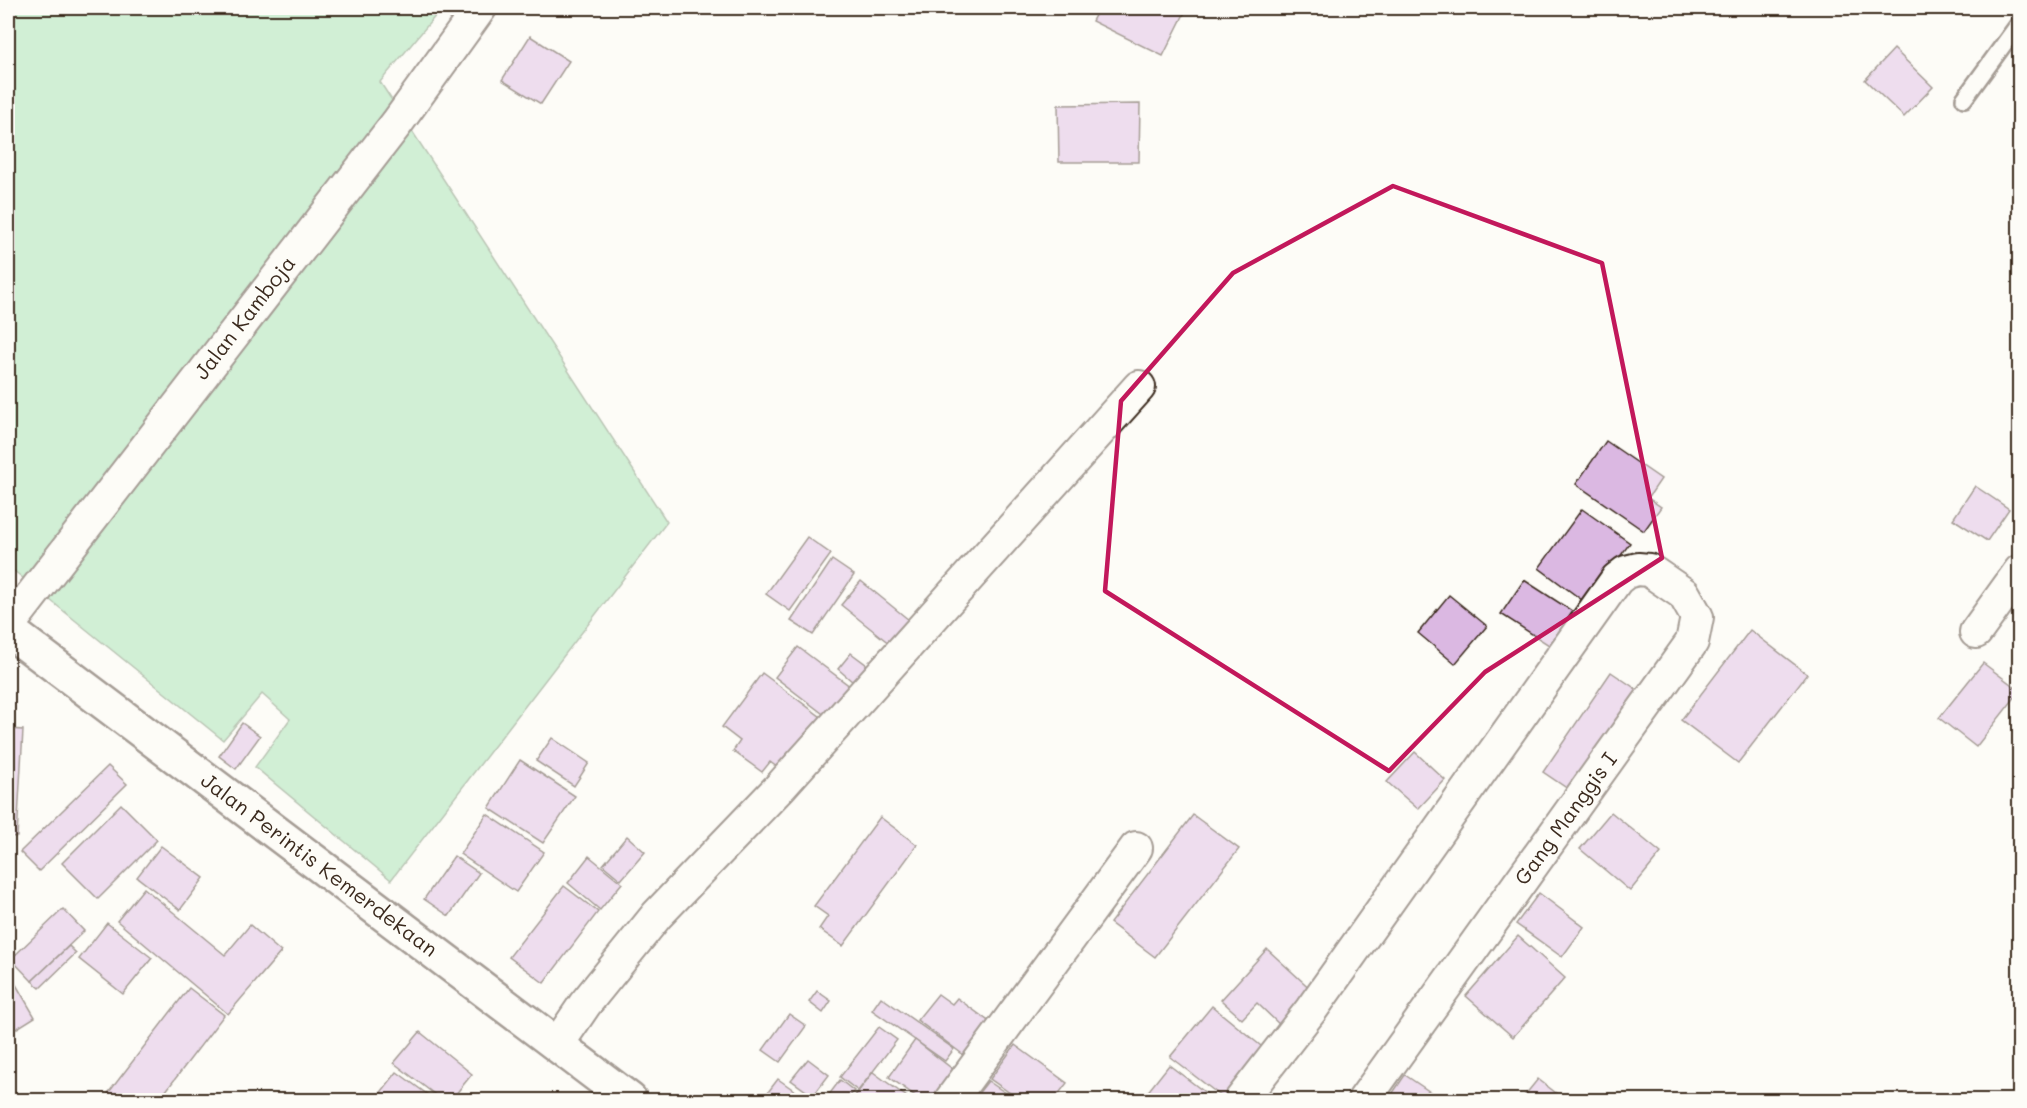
<svg xmlns="http://www.w3.org/2000/svg" width="2027" height="1108" font-family="Mali,sans-serif">
  <style>
    .green { fill: #9bdfab; stroke: #6b8464; stroke-width: 1.5 }
    .building { fill: #dbb8e2; stroke: #3b2a1e; stroke-width: 1.5 }
    .lines { fill: none; stroke-linecap: round; stroke-linejoin: round }
    .lane-casing { stroke: #3b2a1e; stroke-width: 20 }
    .street-casing { stroke: #3b2a1e; stroke-width: 36 }
    .secondary-casing { stroke: #3b2a1e; stroke-width: 38 }
    .lane { stroke: #fdfcf7; stroke-width: 15 }
    .street { stroke: #fdfcf7; stroke-width: 32 }
    .secondary { stroke: #fdfcf7; stroke-width: 33 }
    .marked { fill: none; stroke: #c2185b; stroke-width: 4.5; stroke-linejoin: round }
    .labels { text-anchor: middle; stroke-width: 4.5; stroke-linejoin: round; paint-order: stroke }
    .street-label { font-size: 21px; fill: #3b2a1e; stroke: #fdfcf7 }
  </style>
  <rect width="100%" height="100%" fill="#fdfcf7"/>
  <filter id="ink" filterUnits="userSpaceOnUse"><feTurbulence type="fractalNoise" baseFrequency=".0167" numOctaves="2"/><feDisplacementMap in="SourceGraphic" scale="12" xChannelSelector="R" yChannelSelector="G"/><feConvolveMatrix kernelMatrix="1 2 1 2 8 2 1 2 1" color-interpolation-filters="sRGB"/></filter>
  <g filter="url(#ink)">
    <path class="green" d="M8 8H442L380 82 667 522 391 880 255 767 290 719 262 694 223 740 8 566Z"/>
    <g class="building">
      <path d="M1099 8H1187L1163 56 1092 21Z"/>
      <path d="M530 36 569 61 541 104 502 80Z"/>
      <path d="M1894 49 1933 87 1904 117 1865 80Z"/>
      <path d="M1140 104 1139 162H1059L1058 105Z"/>
      <path d="M1606 441 1661 479 1648 498 1661 507 1644 531 1576 484Z"/>
      <path d="M1975 486 2009 509 1987 541 1953 519Z"/>
      <path d="M1582 509 1630 543 1586 603 1539 568Z"/>
      <path d="M807 537 831 554 790 611 766 594Z"/>
      <path d="M832 560 854 575 813 635 791 621Z"/>
      <path d="M1524 580 1575 613 1552 647 1501 614Z"/>
      <path d="M861 581 909 620 890 644 841 605Z"/>
      <path d="M1449 595 1487 626 1455 664 1418 633Z"/>
      <path d="M1750 630 1807 674 1738 763 1681 720Z"/>
      <path d="M798 647 859 693 835 723 775 677Z"/>
      <path d="M851 653 867 665 853 682 838 669Z"/>
      <path d="M1983 663 2020 691 1976 747 1939 718Z"/>
      <path d="M1611 672 1642 693 1574 793 1543 772Z"/>
      <path d="M762 673 821 717 781 770 770 762 762 772 733 751 740 741 722 727Z"/>
      <path d="M242 723 260 736 236 769 219 756Z"/>
      <path d="M8 729 23 730 17 837 8 836Z"/>
      <path d="M552 738 589 763 574 786 536 761Z"/>
      <path d="M1415 752 1445 780 1418 809 1387 782Z"/>
      <path d="M520 760 575 796 543 843 489 808Z"/>
      <path d="M108 766 127 784 39 871 20 852Z"/>
      <path d="M121 804 157 840 98 899 62 863Z"/>
      <path d="M1611 812 1661 853 1630 891 1580 849Z"/>
      <path d="M487 814 544 852 516 892 460 854Z"/>
      <path d="M1193 815 1239 849 1155 957 1110 923Z"/>
      <path d="M880 817 917 845 843 946 819 929 828 916 814 906Z"/>
      <path d="M627 836 645 852 621 880 603 865Z"/>
      <path d="M161 846 204 878 180 910 137 877Z"/>
      <path d="M454 856 479 873 449 916 424 899Z"/>
      <path d="M589 856 622 883 600 910 568 883Z"/>
      <path d="M564 886 598 912 544 983 509 957Z"/>
      <path d="M144 888 225 955 250 925 281 952 228 1014 117 921Z"/>
      <path d="M1539 893 1584 927 1562 957 1516 924Z"/>
      <path d="M63 909 84 931 32 981 11 959Z"/>
      <path d="M107 923 152 958 123 994 79 959Z"/>
      <path d="M1518 936 1565 978 1513 1037 1466 996Z"/>
      <path d="M69 946 76 953 40 988 32 981Z"/>
      <path d="M1267 949 1315 993 1283 1028 1257 1003 1242 1019 1221 1000Z"/>
      <path d="M8 971 35 1017 8 1034Z"/>
      <path d="M189 988 224 1015 159 1100H103Z"/>
      <path d="M817 991 831 1001 823 1013 809 1002Z"/>
      <path d="M938 994 952 1004 957 998 991 1023 965 1056 917 1020Z"/>
      <path d="M881 997 954 1049 945 1061 872 1010Z"/>
      <path d="M1212 1006 1266 1050 1226 1100 1170 1057Z"/>
      <path d="M789 1014 806 1026 780 1062 763 1050Z"/>
      <path d="M879 1027 897 1040 858 1091 840 1077Z"/>
      <path d="M420 1032 472 1074 451 1100H442L394 1063Z"/>
      <path d="M915 1040 959 1074 941 1100H921L889 1077Z"/>
      <path d="M1015 1045 1067 1083 1054 1100H1020L990 1079Z"/>
      <path d="M808 1059 829 1075 813 1096 791 1080Z"/>
      <path d="M1169 1065 1215 1100H1155L1146 1094Z"/>
      <path d="M397 1072 435 1100H375Z"/>
      <path d="M873 1072 911 1100H852Z"/>
      <path d="M1405 1075 1442 1100H1388Z"/>
      <path d="M778 1079 808 1100H762Z"/>
      <path d="M1538 1079 1565 1100H1521Z"/>
      <path d="M840 1080 854 1091 847 1100H825Z"/>
      <path d="M988 1081 1016 1100H973Z"/>
    </g>
    <g class="lines">
      <g class="lane-casing">
        <path id="lane" d="M1964 99 2020 22"/>
      </g>
      <g class="street-casing">
        <g id="street">
          <path d="M8 626 397 123 480 8"/>
          <path d="M1976 632 2020 571"/>
          <path d="M557 1045 585 1004 657 915 781 786 1139 387"/>
          <path d="M951 1100 1136 848"/>
          <path d="M1241 1100 1311 1010 1617 579 1626 572 1638 569 1649 570 1684 594 1697 617 1692 642 1364 1100"/>
        </g>
      </g>
      <g class="secondary-casing">
        <path id="secondary" d="M8 630 630 1100"/>
      </g>
      <use href="#lane" class="lane"/>
      <use href="#street" class="street"/>
      <use href="#secondary" class="secondary"/>
    </g>
  </g>
  <path d="M0 0H2027V1108H0ZM1393 186 1602 263 1662 558 1485 672 1389 771 1105 591 1121 401 1233 273Z" fill="#fdfcf7" fill-opacity=".55" fill-rule="evenodd"/>
  <path class="marked" d="M1393 186 1602 263 1662 558 1485 672 1389 771 1105 591 1121 401 1233 273Z"/>
  <g class="labels">
    <g class="street-label">
      <text transform="translate(245 318) rotate(-52)" y="7">Jalan Kamboja</text>
      <text transform="translate(1566 819) rotate(-54)" y="7">Gang Manggis I</text>
      <text transform="translate(319 865) rotate(37)" y="7">Jalan Perintis Kemerdekaan</text>
    </g>
  </g>
  <rect width="2027" height="1108" fill="none" stroke="#fdfcf7" stroke-width="30"/>
  <rect x="15" y="15" width="1997" height="1078" fill="none" stroke="#3b2a1e" stroke-width="2" filter="url(#ink)"/>
</svg>
